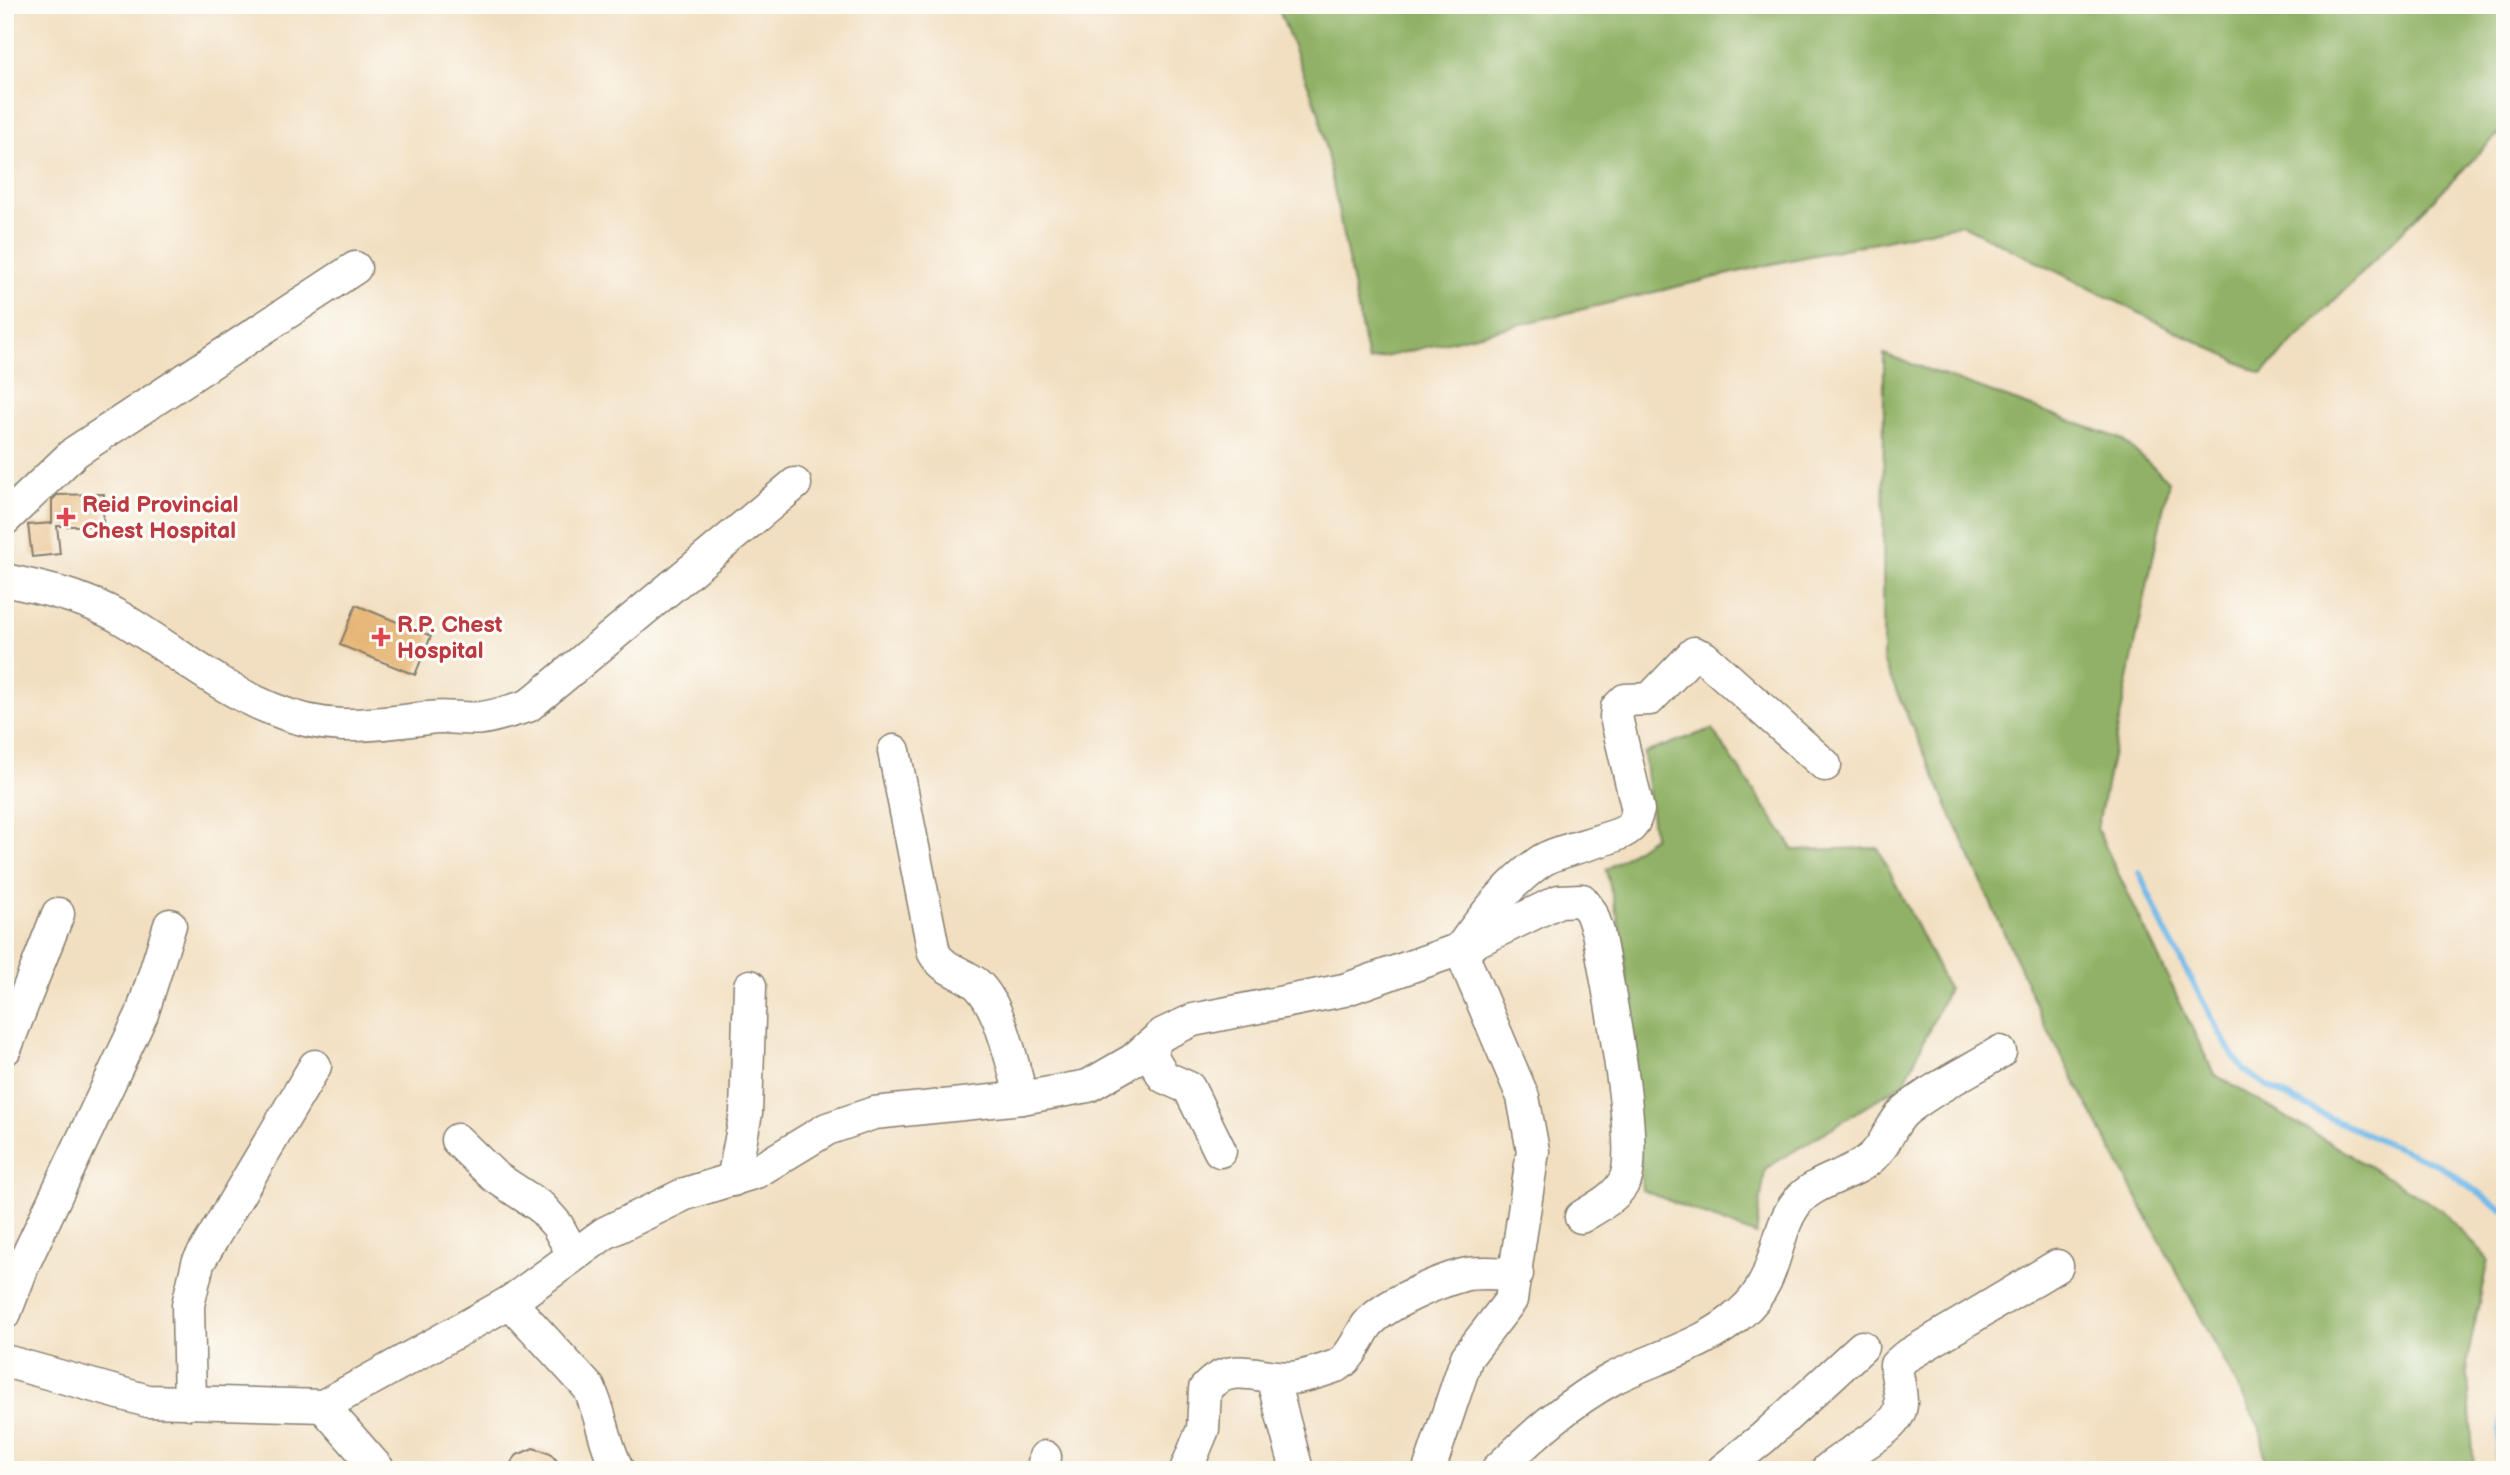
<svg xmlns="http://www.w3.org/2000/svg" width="2510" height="1475" font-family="'Balsamiq Sans',sans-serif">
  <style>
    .forest { fill: #91b266; stroke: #566741; stroke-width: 2 }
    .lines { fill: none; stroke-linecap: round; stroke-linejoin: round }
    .stream { stroke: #71b9e9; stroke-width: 6 }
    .building { fill: #e6b676 }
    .minor-casing { stroke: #877e6e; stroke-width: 35 }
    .minor { stroke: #fff; stroke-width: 32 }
    .health-dot { fill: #e0444e; stroke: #fdfcf7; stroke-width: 2.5 }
    .labels { text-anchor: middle; stroke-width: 6; stroke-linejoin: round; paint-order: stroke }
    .health-label { font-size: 23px; font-weight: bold; fill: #be3a42; stroke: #fdfcf7; text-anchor: start }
  </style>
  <rect width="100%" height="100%" fill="#fdfcf7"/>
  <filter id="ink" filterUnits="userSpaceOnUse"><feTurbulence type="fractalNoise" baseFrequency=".0143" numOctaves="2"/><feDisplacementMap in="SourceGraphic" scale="14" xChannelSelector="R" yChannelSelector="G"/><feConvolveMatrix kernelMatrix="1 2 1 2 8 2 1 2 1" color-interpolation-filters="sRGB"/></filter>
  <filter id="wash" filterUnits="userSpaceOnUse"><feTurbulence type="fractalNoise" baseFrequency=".00686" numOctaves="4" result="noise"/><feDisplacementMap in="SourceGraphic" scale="28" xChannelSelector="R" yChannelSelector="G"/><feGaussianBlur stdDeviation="1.57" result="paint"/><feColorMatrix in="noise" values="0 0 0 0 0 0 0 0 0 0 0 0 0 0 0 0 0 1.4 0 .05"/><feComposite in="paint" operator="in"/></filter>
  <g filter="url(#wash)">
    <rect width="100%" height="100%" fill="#f2dfc1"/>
    <g class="forest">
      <path d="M1277 5H2505V127L2262 374 1961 224 1763 266 1368 361 1319 113Z"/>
      <path d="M1884 354 2121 439 2169 481 2097 829 2214 1074 2442 1210 2488 1259 2467 1361 2474 1470H2266L2261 1430 2045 1025 1883 661Z"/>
      <path d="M1712 729 1794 850 1878 848 1948 989 1904 1083 1765 1169 1756 1235 1642 1190 1623 940 1606 870 1654 837 1644 753Z"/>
    </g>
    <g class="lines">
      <g class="stream">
        <path d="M2139 872 2164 929 2227 1046 2243 1069 2270 1088 2336 1121 2441 1166 2505 1212"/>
        <path d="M2499 1470 2497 1456 2505 1398"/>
      </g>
    </g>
    <g id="blocks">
      <g class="building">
        <path d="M104 494 103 526H57L60 554 32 557 28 525 52 523V500L57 495Z"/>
        <path d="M356 605 431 636 415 675 340 645Z"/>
        <path d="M533 1448 550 1453 565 1470H505L517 1455Z"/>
      </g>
    </g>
  </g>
  <g filter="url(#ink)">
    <use href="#blocks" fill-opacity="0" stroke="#877e6e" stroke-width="2"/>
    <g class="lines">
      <g class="minor-casing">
        <g id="minor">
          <path d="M5 519 75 452 355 268"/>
          <path d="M5 580C46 589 85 597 121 618 171 648 217 687 272 709 329 733 369 725 428 718 446 715 464 720 482 718 497 716 513 710 528 706L795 484"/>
          <path d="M894 751 934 953C944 971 963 972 978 985 1002 1009 1012 1065 1022 1098"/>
          <path d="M1147 1048 1164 1077 1189 1088 1220 1151"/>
          <path d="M5 1049 58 914"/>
          <path d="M457 1140 494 1176 541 1207 557 1225 573 1254"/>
          <path d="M733 1180 746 1113 750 986"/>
          <path d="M510 1302 589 1388C602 1415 604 1444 618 1470"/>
          <path d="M5 1313 24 1263 142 1014 170 925"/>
          <path d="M5 1361 148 1401 323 1406 510 1302 605 1233 685 1194 756 1172 827 1129 874 1113 1022 1098 1088 1086 1133 1060 1163 1034 1193 1020 1344 990 1460 949 1559 901 1582 900 1591 912 1598 932C1606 975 1640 1148 1625 1180 1616 1198 1597 1207 1581 1217"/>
          <path d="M1272 1377 1297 1470"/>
          <path d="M190 1403 188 1305 198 1263 315 1066"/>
          <path d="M323 1406 379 1470"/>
          <path d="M1043 1470 1045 1457"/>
          <path d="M1186 1470 1203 1429 1205 1389C1230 1360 1257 1378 1290 1378 1305 1377 1322 1371 1336 1366 1352 1359 1358 1337 1368 1324 1385 1304 1437 1282 1463 1275 1480 1271 1499 1274 1517 1274"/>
          <path d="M1429 1470 1467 1357 1511 1300 1533 1151 1523 1097 1460 949C1482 918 1509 883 1541 861 1561 848 1623 839 1632 825 1635 821 1636 815 1638 810L1616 717 1617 708 1625 700 1650 699 1694 653 1704 657 1825 765"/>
          <path d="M1497 1470C1533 1435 1569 1402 1614 1378 1657 1356 1705 1346 1741 1313 1781 1279 1772 1232 1798 1201 1816 1180 1850 1176 1871 1158 1887 1145 1890 1124 1905 1111 1933 1088 1969 1071 2000 1052"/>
          <path d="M1723 1470 1763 1438 1862 1347"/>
          <path d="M1827 1470C1845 1452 1902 1430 1901 1403 1901 1391 1897 1378 1896 1365L1905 1357 2057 1266"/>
        </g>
      </g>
      <use href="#minor" class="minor"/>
    </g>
  </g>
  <g class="health-dot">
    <path d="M62.5 506.5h7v7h7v7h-7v7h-7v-7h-7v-7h7z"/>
    <path d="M377.5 626.5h7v7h7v7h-7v7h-7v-7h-7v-7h7z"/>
  </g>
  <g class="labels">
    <g class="health-label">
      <text x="82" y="512">Reid Provincial<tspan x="82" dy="26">Chest Hospital</tspan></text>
      <text x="397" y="632">R.P. Chest<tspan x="397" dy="26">Hospital</tspan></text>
    </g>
  </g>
  <rect width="2510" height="1475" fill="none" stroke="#fdfcf7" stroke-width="28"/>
</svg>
